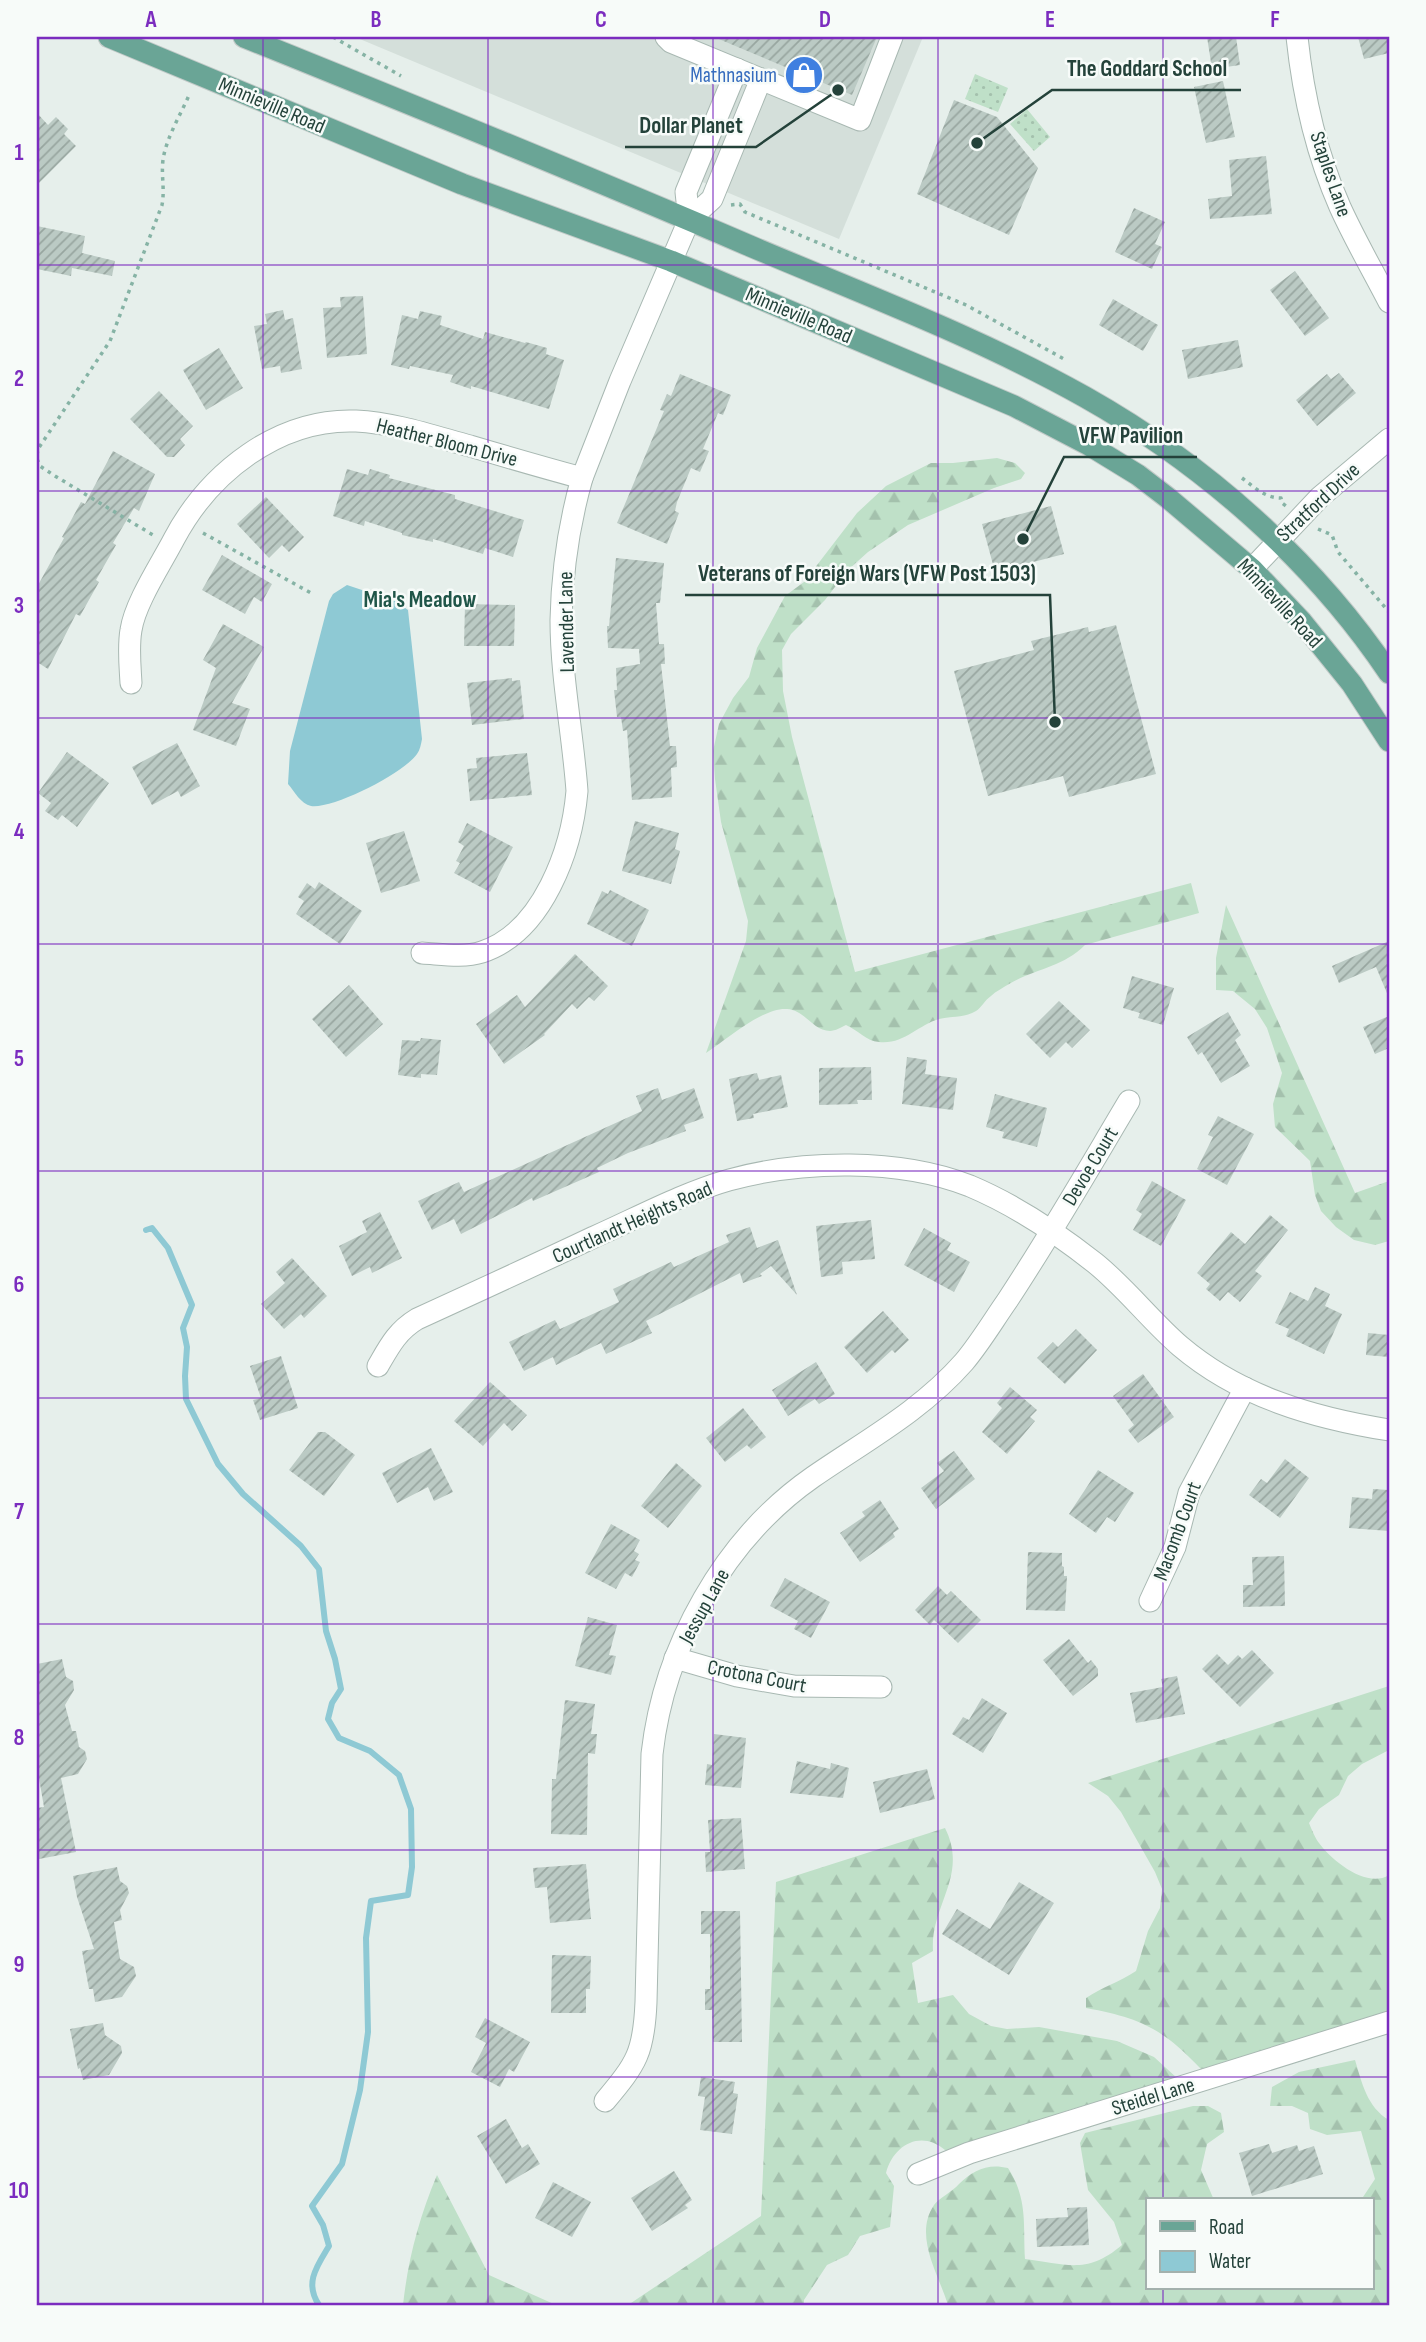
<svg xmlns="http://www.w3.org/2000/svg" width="1426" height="2342" font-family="'Sofia Sans Condensed',sans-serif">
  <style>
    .built { fill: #d4dfda }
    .forest { fill: url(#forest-firs) }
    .park { fill: url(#park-dots) }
    .water { fill: #8ec9d4 }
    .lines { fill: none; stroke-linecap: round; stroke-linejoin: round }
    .stream { stroke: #8ec9d4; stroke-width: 6 }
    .building { fill: url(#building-hatch) }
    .minor-casing { stroke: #a8b8b2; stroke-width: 23 }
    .major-casing { stroke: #c2cac8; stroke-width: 23 }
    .path { stroke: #86b3a5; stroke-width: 3.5; stroke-dasharray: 3.5 5; stroke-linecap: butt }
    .minor { stroke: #fff; stroke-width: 21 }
    .major { stroke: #6aa596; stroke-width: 21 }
    .grid { fill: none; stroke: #7b2cbf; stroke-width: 2; stroke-opacity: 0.55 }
    .labels { text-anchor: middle; stroke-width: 5; stroke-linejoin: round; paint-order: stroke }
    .shop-label { font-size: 21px; fill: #366cbe; stroke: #f7fbf9; text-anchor: end }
    .street-label { font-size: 21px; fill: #24423a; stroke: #f7fbf9 }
    .neighbourhood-label { font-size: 23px; font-weight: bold; fill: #1f5548; stroke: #f7fbf9 }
    .leader { fill: none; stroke: #24423a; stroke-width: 2.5 }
    .callout-dot { fill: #24423a; stroke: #f7fbf9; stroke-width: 2.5 }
    .callout-label { font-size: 23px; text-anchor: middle; font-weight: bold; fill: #24423a; stroke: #f7fbf9; stroke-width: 5; stroke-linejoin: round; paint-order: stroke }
    .neatline { fill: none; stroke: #7b2cbf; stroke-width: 2.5 }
    .grid-label { font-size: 23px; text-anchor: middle; font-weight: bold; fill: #7b2cbf }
  </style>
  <defs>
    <pattern id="forest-firs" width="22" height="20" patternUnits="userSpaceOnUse" patternTransform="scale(1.75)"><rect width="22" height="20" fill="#bfe0c8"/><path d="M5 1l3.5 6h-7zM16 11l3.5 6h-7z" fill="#a4c1ad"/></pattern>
    <pattern id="park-dots" width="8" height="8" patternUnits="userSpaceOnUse" patternTransform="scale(1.75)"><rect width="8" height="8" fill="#bfe0c8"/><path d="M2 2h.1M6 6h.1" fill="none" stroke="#a4c1ad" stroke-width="1.8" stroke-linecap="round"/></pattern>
    <pattern id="building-hatch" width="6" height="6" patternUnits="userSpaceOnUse" patternTransform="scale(1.75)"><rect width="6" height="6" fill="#bbcac4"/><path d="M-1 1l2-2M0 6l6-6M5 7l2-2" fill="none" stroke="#98a6a0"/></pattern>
  </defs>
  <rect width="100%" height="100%" fill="#e6efeb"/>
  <path class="built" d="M355 37H923L839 239Z"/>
  <g class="forest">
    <path d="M997 458 1015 463 1025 473 1021 479 994 488 908 525 868 552 848 570 825 600 791 634 782 650 783 691 792 737 855 972 1191 883 1199 913 1085 945C1062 968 1036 968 1009 984 1003 988 996 991 991 996 985 1000 981 1008 976 1011 964 1018 951 1016 939 1019 918 1025 903 1045 879 1042 866 1041 858 1030 846 1025 842 1027 835 1031 830 1031 813 1031 805 1010 787 1009 763 1007 726 1040 706 1053L746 941 748 921 721 822 715 779 713 751 719 724 733 698 749 677 757 648 785 596 804 582 857 513 886 486 931 463H953Z"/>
    <path d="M1226 905 1355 1193 1389 1181V1241L1375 1245 1354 1240 1336 1227 1321 1211 1315 1195 1310 1161 1275 1127 1273 1104 1282 1073 1267 1028 1255 1009 1233 991 1216 990V958Z"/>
    <path d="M1389 1686V1750L1362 1764 1348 1776 1339 1795 1319 1809 1309 1823C1312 1830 1315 1838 1319 1843 1332 1861 1367 1889 1389 1875V2012L1201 2069C1163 2029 1141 2018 1086 2008V1998C1102 1987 1120 1982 1136 1971L1148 1931 1160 1908 1162 1889 1155 1872 1121 1812 1108 1796 1088 1783Z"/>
    <path d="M945 1828C969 1876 930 1905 933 1951L912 1963 918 2003 953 1995 969 2014 991 2026 1007 2029 1039 2027 1117 2041 1154 2057 1177 2078 1069 2110 955 2150H945C921 2129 893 2145 886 2173L894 2186 890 2227 860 2236 848 2255 827 2265 804 2300V2305H628L761 2216 776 1882Z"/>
    <path d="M1355 2060C1362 2083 1367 2107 1389 2120V2305H948C939 2275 913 2236 934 2205 938 2199 952 2192 959 2184 973 2170 988 2163 1008 2168 1028 2199 1023 2224 1025 2259 1066 2264 1087 2275 1122 2245L1114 2222 1088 2190 1080 2143 1085 2133 1193 2106H1208L1221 2113 1224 2132 1207 2144 1201 2170 1214 2200H1148V2288H1372V2200H1361L1375 2179 1361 2131 1327 2135 1310 2129 1308 2113 1292 2106H1270L1272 2087 1299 2072Z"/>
    <path d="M437 2175 489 2275 556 2305H403C408 2259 419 2218 437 2175Z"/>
  </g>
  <g class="park">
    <path d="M975 74 1008 88 998 112 965 99Z"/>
    <path d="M1027 109 1050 137 1034 151 1010 124Z"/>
  </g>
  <path class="water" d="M347 585 395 601 408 610 422 739C421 744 420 750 417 754 404 773 334 809 311 806 301 804 294 791 288 784L290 751 329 601 333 594Z"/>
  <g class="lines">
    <path class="stream" d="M146 1230 152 1228 168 1248 192 1305 183 1328 187 1347 185 1376 186 1399 218 1464 243 1494 301 1546 319 1569 326 1631 335 1659 341 1689 332 1703 328 1719 339 1738 370 1751 399 1775 411 1809 412 1867 408 1895 371 1901 366 1938 368 2032 360 2090 342 2164 312 2206 323 2225 329 2246C317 2266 304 2283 319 2305"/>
  </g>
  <g class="building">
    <path d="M714 37H877L852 95Z"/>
    <path d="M1207 37H1236L1240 65 1212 69Z"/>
    <path d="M1358 37H1389V53L1364 59Z"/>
    <path d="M1223 81 1235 137 1206 143 1194 87Z"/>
    <path d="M954 100 997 117 1038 168 1009 235 917 194Z"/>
    <path d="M37 113 48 125 56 117 68 129 64 134 76 146 37 185Z"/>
    <path d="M1266 156 1272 214 1210 219 1208 199 1232 196 1229 160Z"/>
    <path d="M1134 208 1165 222 1155 244 1162 247 1152 269 1115 252Z"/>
    <path d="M37 226 85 236 82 253 115 261 112 276 72 268 71 276 37 269Z"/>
    <path d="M1295 271 1329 318 1305 336 1270 290Z"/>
    <path d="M363 296 367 354 327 358 323 308 341 307 340 297Z"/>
    <path d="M1113 299 1158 325 1143 351 1099 325Z"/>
    <path d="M283 310 285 320 293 318 302 369 281 373 280 366 262 369 254 326 267 324 265 314Z"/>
    <path d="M420 311 442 316 440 325 483 339 485 332 525 343 526 342 547 348 546 354 564 360 549 409 471 386V389L450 382 453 375 410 366 409 369 391 365 402 315 418 319Z"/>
    <path d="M1238 340 1243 367 1188 379 1182 350Z"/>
    <path d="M219 348 243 388 206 410 183 370Z"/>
    <path d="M1339 373 1356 393 1317 426 1296 400 1327 374 1331 379Z"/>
    <path d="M680 374 731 395 723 415 718 413 703 449 709 451 700 472 691 468 677 502 675 511 679 513 667 544 617 523 664 411 660 410 667 394 671 396Z"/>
    <path d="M159 391 193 426 180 439 185 445 174 457H167L130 419Z"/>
    <path d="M113 451 155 474 139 511 134 508 113 543 116 545 96 580 99 582 80 616 76 614 48 669 37 662V587L64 538 62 537 81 502 85 504Z"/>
    <path d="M347 469 368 475 370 469 390 475 389 478 455 495V499L524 520 513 557 485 548 483 554 433 539V542L402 535V533L365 521 364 526 333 516Z"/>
    <path d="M266 497 304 537 289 552 282 545 269 558 237 524Z"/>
    <path d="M1051 506 1064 554 995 572 982 524Z"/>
    <path d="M222 555 272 584 262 602 254 597 245 614 202 590Z"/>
    <path d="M616 558 664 563 660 603H656L659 644H664L665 664H661L670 746H676L677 767 671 768 672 797 632 800 627 730 623 731 621 717H617L614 690H617L616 668 640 664 639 649 608 648 607 626H609Z"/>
    <path d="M465 604 515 605 514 646H464Z"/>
    <path d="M223 624 264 647 232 703 250 709 236 746 193 730 216 668 203 660Z"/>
    <path d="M1116 625 1156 774 1069 797 1063 776 988 796 954 671 1034 650 1031 641 1088 627 1089 632Z"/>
    <path d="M512 678V681L520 680 524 719 472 725 467 683Z"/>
    <path d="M177 743 200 786 181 797 178 791 152 805 132 767Z"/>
    <path d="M67 752 109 783 77 827 62 815 58 820 45 811 51 803 38 793Z"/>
    <path d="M527 753 532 795 470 801 467 769 477 768 476 758Z"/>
    <path d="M635 821 679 833 675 849 680 851 671 884 622 871Z"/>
    <path d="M467 823 513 847 490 892 454 873 460 863 456 861 464 846 458 842Z"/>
    <path d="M404 831 420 881 381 893 366 843Z"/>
    <path d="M319 882 362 911 340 944 296 914 304 901 298 897 307 883 315 889Z"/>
    <path d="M610 890 649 910 632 946 587 924 602 891 608 894Z"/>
    <path d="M1389 941V998L1376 967 1339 983 1332 966Z"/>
    <path d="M575 954 608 986 594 1001 589 997 577 1009 572 1004 544 1034 545 1035 504 1064 476 1024 517 995 525 1007Z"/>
    <path d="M1132 976 1174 988 1163 1025 1138 1018 1140 1013 1123 1008Z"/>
    <path d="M349 985 383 1024 346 1057 312 1019Z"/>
    <path d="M1059 1001 1090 1030 1072 1048 1066 1042 1050 1058 1026 1034Z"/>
    <path d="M1228 1012 1241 1035 1235 1040 1250 1066 1221 1083 1202 1052 1198 1055 1187 1037Z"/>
    <path d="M1389 1016V1048L1375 1054 1363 1027Z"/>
    <path d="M421 1038 441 1040 437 1075 421 1074V1078L398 1075 402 1040 420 1041Z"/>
    <path d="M907 1057 927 1060 925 1074 957 1078 953 1110 902 1104Z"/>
    <path d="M871 1067 872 1100H857L858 1104 819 1105V1068Z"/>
    <path d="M757 1073 759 1080 781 1075 788 1107 753 1114 754 1118 737 1121 729 1079Z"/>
    <path d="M658 1088 662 1100 694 1088 704 1118 684 1125 686 1131 628 1153 597 1168 599 1172 533 1201 532 1198 461 1234 454 1219 432 1230 418 1201 459 1182 464 1192 642 1111 636 1096Z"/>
    <path d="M995 1094 1047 1108 1037 1147 1002 1138 1004 1132 986 1127Z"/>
    <path d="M1218 1116 1254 1134 1227 1185 1197 1169 1213 1137 1208 1135Z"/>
    <path d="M1152 1181 1186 1200 1161 1246 1133 1230 1142 1214 1136 1210Z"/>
    <path d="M380 1212 402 1258 372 1273 370 1267 352 1276 339 1246 367 1232 362 1221Z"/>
    <path d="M1270 1215 1288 1230 1255 1271 1262 1276 1240 1302 1228 1292 1220 1301 1206 1289 1210 1284 1197 1273 1231 1232 1245 1244Z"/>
    <path d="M871 1220 875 1259 842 1262 843 1274 821 1277 816 1226Z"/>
    <path d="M750 1227 757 1248 778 1240 797 1295 771 1266 760 1274 762 1276 743 1283 740 1273 646 1321 652 1333 606 1354 601 1343 556 1365 553 1357 524 1371 509 1342 555 1320 560 1329 619 1302 613 1289 671 1262 674 1267 729 1242 726 1235Z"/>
    <path d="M924 1228 951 1243 947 1250 970 1262 954 1292 904 1265Z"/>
    <path d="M292 1258 327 1296 304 1318 301 1314 284 1329 261 1304 285 1283 276 1272Z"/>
    <path d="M1315 1287 1330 1294 1325 1306 1342 1314 1324 1354 1286 1336 1289 1329 1275 1323 1290 1292 1308 1301Z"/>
    <path d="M883 1311 909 1340 895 1353 892 1350 867 1373 844 1347Z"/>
    <path d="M1076 1329 1097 1350 1065 1384 1037 1358 1053 1342 1058 1347Z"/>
    <path d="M1368 1333 1389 1335V1357L1366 1355Z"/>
    <path d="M281 1356 298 1408 260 1420 253 1400 261 1398 250 1366Z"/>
    <path d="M816 1362 835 1394 819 1404 815 1399 788 1416 772 1390Z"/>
    <path d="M1143 1374 1174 1417 1138 1443 1128 1430 1134 1425 1113 1396Z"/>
    <path d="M490 1382 527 1415 512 1431 504 1423 483 1446 454 1421Z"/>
    <path d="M1010 1387 1037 1410 1030 1417 1035 1421 1007 1454 982 1432 1002 1408 997 1403Z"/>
    <path d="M743 1408 766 1437 751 1449 747 1445 725 1462 706 1438Z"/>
    <path d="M318 1432H325L355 1455 324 1496 289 1470Z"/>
    <path d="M431 1448 453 1492 434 1501 428 1487 397 1503 382 1473Z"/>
    <path d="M954 1451 975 1479 936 1509 921 1488 944 1471 937 1463Z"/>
    <path d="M1285 1459 1309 1478 1280 1518 1249 1495 1261 1479 1267 1483Z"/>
    <path d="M676 1463 702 1486 668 1528 641 1506Z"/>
    <path d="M1098 1470 1134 1493 1115 1522 1107 1517 1096 1533 1069 1514Z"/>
    <path d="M1373 1489 1389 1490V1531L1349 1528 1352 1497 1372 1499Z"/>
    <path d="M880 1500 899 1529 893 1533 895 1537 860 1562 840 1533 865 1516 862 1512Z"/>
    <path d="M611 1524 640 1540 634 1551 639 1554 635 1560 640 1562 632 1577 625 1573 616 1589 585 1573Z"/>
    <path d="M1028 1552 1062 1553V1566L1064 1567V1576H1067L1065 1611 1026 1610Z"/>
    <path d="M1284 1556 1285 1606 1243 1607V1585H1253L1252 1557Z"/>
    <path d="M785 1578 830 1602 811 1638 794 1629 798 1621 770 1606Z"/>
    <path d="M938 1586 947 1595 951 1591 981 1620 958 1643 934 1620 930 1625 915 1610Z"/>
    <path d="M588 1617 617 1625 609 1655 616 1656 611 1675 575 1666Z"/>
    <path d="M1069 1639 1088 1663 1091 1660 1098 1669V1676L1073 1696 1043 1660Z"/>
    <path d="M1252 1650 1274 1673 1240 1707 1202 1669 1217 1654 1228 1665 1238 1655 1242 1659Z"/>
    <path d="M62 1659 66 1677 73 1681 74 1690 65 1705 72 1731H76L79 1747 85 1751 87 1759 78 1774 61 1778 76 1852 39 1859 37 1808 44 1807 37 1767V1664Z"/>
    <path d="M1177 1676 1185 1714 1136 1723 1130 1693 1163 1687 1161 1679Z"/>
    <path d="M982 1698 1007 1713 983 1753 952 1734 963 1717 969 1720Z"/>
    <path d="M565 1700 595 1704 591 1734H597L595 1754 588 1753 587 1835 551 1834 552 1779H556Z"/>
    <path d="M714 1734 746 1738 741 1788 705 1785 707 1764 712 1765Z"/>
    <path d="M797 1761 830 1769 831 1763 849 1768 843 1798 790 1793Z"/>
    <path d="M927 1769 935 1799 880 1813 873 1782Z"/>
    <path d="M741 1818 745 1869 706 1872 705 1852H710L708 1820Z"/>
    <path d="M586 1864 591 1919 550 1923 547 1887 535 1888 533 1868Z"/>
    <path d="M117 1867 120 1881 127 1886 129 1893 120 1910 122 1920 114 1922 120 1959 134 1967 136 1976 122 1997 95 2002 93 1989H89L82 1951 94 1949 77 1897 73 1876Z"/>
    <path d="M1019 1882 1054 1903 1009 1975 942 1934 957 1909 990 1929Z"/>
    <path d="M701 1911H740L742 2042H713L712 2010H705V1989H710V1934H701Z"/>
    <path d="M552 1955 591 1956 590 1989H586V2013H551Z"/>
    <path d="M485 2018 530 2042 514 2072 509 2069 500 2087 471 2072 486 2043 475 2037Z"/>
    <path d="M103 2023 105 2035 121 2046 122 2053 109 2075 83 2080 80 2068 78 2069 70 2029Z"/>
    <path d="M701 2077 735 2082 733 2093 738 2094 732 2134 700 2130 705 2097 698 2096Z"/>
    <path d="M506 2119 522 2148 528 2144 540 2164 506 2184 477 2136Z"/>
    <path d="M1269 2144 1272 2153 1297 2145 1299 2151 1314 2146 1323 2174 1252 2196 1239 2153Z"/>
    <path d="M674 2171 692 2200 685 2205 688 2208 652 2231 631 2198Z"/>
    <path d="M553 2182 591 2202 572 2237 535 2218Z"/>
    <path d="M1087 2207 1089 2245 1037 2247 1036 2219 1068 2217 1067 2208Z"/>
  </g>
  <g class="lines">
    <g class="minor-casing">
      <g id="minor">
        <path d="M666 37 671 42 860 120 892 37"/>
        <path d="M1297 37C1303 94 1317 155 1340 207 1355 240 1373 271 1389 302"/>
        <path d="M689 220 686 192 737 69"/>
        <path d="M1252 569 1320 497 1389 439"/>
        <path d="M131 683C130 665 128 647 131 630 135 603 161 564 174 539 209 473 278 418 356 421 395 423 433 436 470 446 507 457 545 468 582 478"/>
        <path d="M422 953C441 954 463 958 482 952 543 932 572 849 577 791 573 735 561 677 561 620 562 572 569 524 582 478L620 381 689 220 712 199 761 79"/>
        <path d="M378 1366C389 1347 397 1331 417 1319 476 1292 535 1265 594 1237 639 1217 683 1193 729 1180 802 1160 899 1158 970 1186 1015 1205 1057 1233 1095 1263 1126 1288 1150 1320 1180 1346 1240 1397 1314 1418 1389 1430"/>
        <path d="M1150 1601 1175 1547 1189 1493 1245 1388"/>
        <path d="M675 1658 737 1676 794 1686 881 1687"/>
        <path d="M605 2101C637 2063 644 2052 646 2002L652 1754C664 1647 724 1539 813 1477 865 1441 921 1411 964 1362 980 1343 993 1321 1007 1301 1050 1236 1089 1168 1129 1101"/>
        <path d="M918 2174 969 2153 1389 2022"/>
      </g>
    </g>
    <g class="major-casing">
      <g id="major">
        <path d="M109 37 462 184 671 261 1014 406 1089 445 1138 475 1168 498 1252 569 1302 622 1352 684 1389 741"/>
        <path d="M244 37C413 105 582 174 750 246 863 294 978 337 1085 397 1204 464 1313 560 1389 673"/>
      </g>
    </g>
    <g class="path">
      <path d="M333 37 401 76"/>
      <path d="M731 205 740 204 745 212 966 305 1064 359"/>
      <path d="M37 455 38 449 110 341 162 205C165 189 161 176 163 160 166 138 181 114 190 93"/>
      <path d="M37 459 40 466 55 476 153 535"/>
      <path d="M1242 478C1254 487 1265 498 1281 498L1282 503 1286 506"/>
      <path d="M1318 529 1332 535 1338 552 1389 612"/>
      <path d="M203 533 311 593"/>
    </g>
    <use href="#minor" class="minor"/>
    <use href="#major" class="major"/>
  </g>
  <path class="grid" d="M263 37V2305M488 37V2305M713 37V2305M938 37V2305M1163 37V2200M37 265H1389M37 491H1389M37 718H1389M37 944H1389M37 1171H1389M37 1398H1389M37 1624H1389M37 1850H1389M37 2077H1389M1163 2288V2305"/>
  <defs>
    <g id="shop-disc" transform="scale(2.0125)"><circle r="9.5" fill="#3f7fe0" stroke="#f7fbf9"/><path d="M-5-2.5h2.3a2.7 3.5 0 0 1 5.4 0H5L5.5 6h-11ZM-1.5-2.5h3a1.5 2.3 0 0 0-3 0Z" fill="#fff"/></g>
  </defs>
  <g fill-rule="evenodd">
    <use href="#shop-disc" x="804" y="75"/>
  </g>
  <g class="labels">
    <g class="shop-label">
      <text x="777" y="82">Mathnasium</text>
    </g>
    <g class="street-label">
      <text transform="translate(272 105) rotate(23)" y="7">Minnieville Road</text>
      <text transform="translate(1331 174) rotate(71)" y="7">Staples Lane</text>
      <text transform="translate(799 315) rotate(23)" y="7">Minnieville Road</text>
      <text transform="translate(447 442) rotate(14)" y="7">Heather Bloom Drive</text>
      <text transform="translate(1318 502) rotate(-43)" y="7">Stratford Drive</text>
      <text transform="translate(1280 603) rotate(47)" y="7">Minnieville Road</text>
      <text transform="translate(566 622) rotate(-91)" y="7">Lavender Lane</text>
      <text transform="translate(1090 1166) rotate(-59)" y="7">Devoe Court</text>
      <text transform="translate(632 1222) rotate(-24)" y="7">Courtlandt Heights Road</text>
      <text transform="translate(1177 1531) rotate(-70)" y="7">Macomb Court</text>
      <text transform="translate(704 1606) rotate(-61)" y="7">Jessup Lane</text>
      <text transform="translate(757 1676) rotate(11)" y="7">Crotona Court</text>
      <text transform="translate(1153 2096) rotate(-17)" y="7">Steidel Lane</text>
    </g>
    <g class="neighbourhood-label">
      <text x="420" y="607">Mia's Meadow</text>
    </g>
  </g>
  <path class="leader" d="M977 143L1052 90H1241M838 90L756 147H625M1023 539L1064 457H1197M1055 722L1050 595H685"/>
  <g class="callout-dot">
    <circle cx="977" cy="143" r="7"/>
    <circle cx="838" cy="90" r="7"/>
    <circle cx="1023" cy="539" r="7"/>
    <circle cx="1055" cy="722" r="7"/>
  </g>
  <g class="callout-label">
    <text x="1147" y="76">The Goddard School</text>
    <text x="691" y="133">Dollar Planet</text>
    <text x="1131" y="443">VFW Pavilion</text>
    <text x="867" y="581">Veterans of Foreign Wars (VFW Post 1503)</text>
  </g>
  <rect width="1426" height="2342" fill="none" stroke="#f7fbf9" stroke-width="77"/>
  <rect x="1146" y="2198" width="228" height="91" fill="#f7fbf9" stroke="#a3b1ad" stroke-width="2"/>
  <rect x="1160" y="2221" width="35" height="10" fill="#6aa596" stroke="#a3b1ad" stroke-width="2"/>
  <text x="1209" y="2234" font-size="21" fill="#24423a">Road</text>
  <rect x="1160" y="2251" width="35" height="21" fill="#8ec9d4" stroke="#a3b1ad" stroke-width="2"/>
  <text x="1209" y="2268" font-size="21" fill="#24423a">Water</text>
  <rect x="38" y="38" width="1350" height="2266" class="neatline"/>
  <g class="grid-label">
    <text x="151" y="27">A</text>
    <text x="376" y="27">B</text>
    <text x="601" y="27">C</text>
    <text x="825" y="27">D</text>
    <text x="1050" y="27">E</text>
    <text x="1275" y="27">F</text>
    <text x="19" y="160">1</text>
    <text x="19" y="386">2</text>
    <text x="19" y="613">3</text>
    <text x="19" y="839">4</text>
    <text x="19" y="1066">5</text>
    <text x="19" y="1292">6</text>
    <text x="19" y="1519">7</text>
    <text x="19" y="1745">8</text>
    <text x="19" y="1972">9</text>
    <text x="19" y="2198">10</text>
  </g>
</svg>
